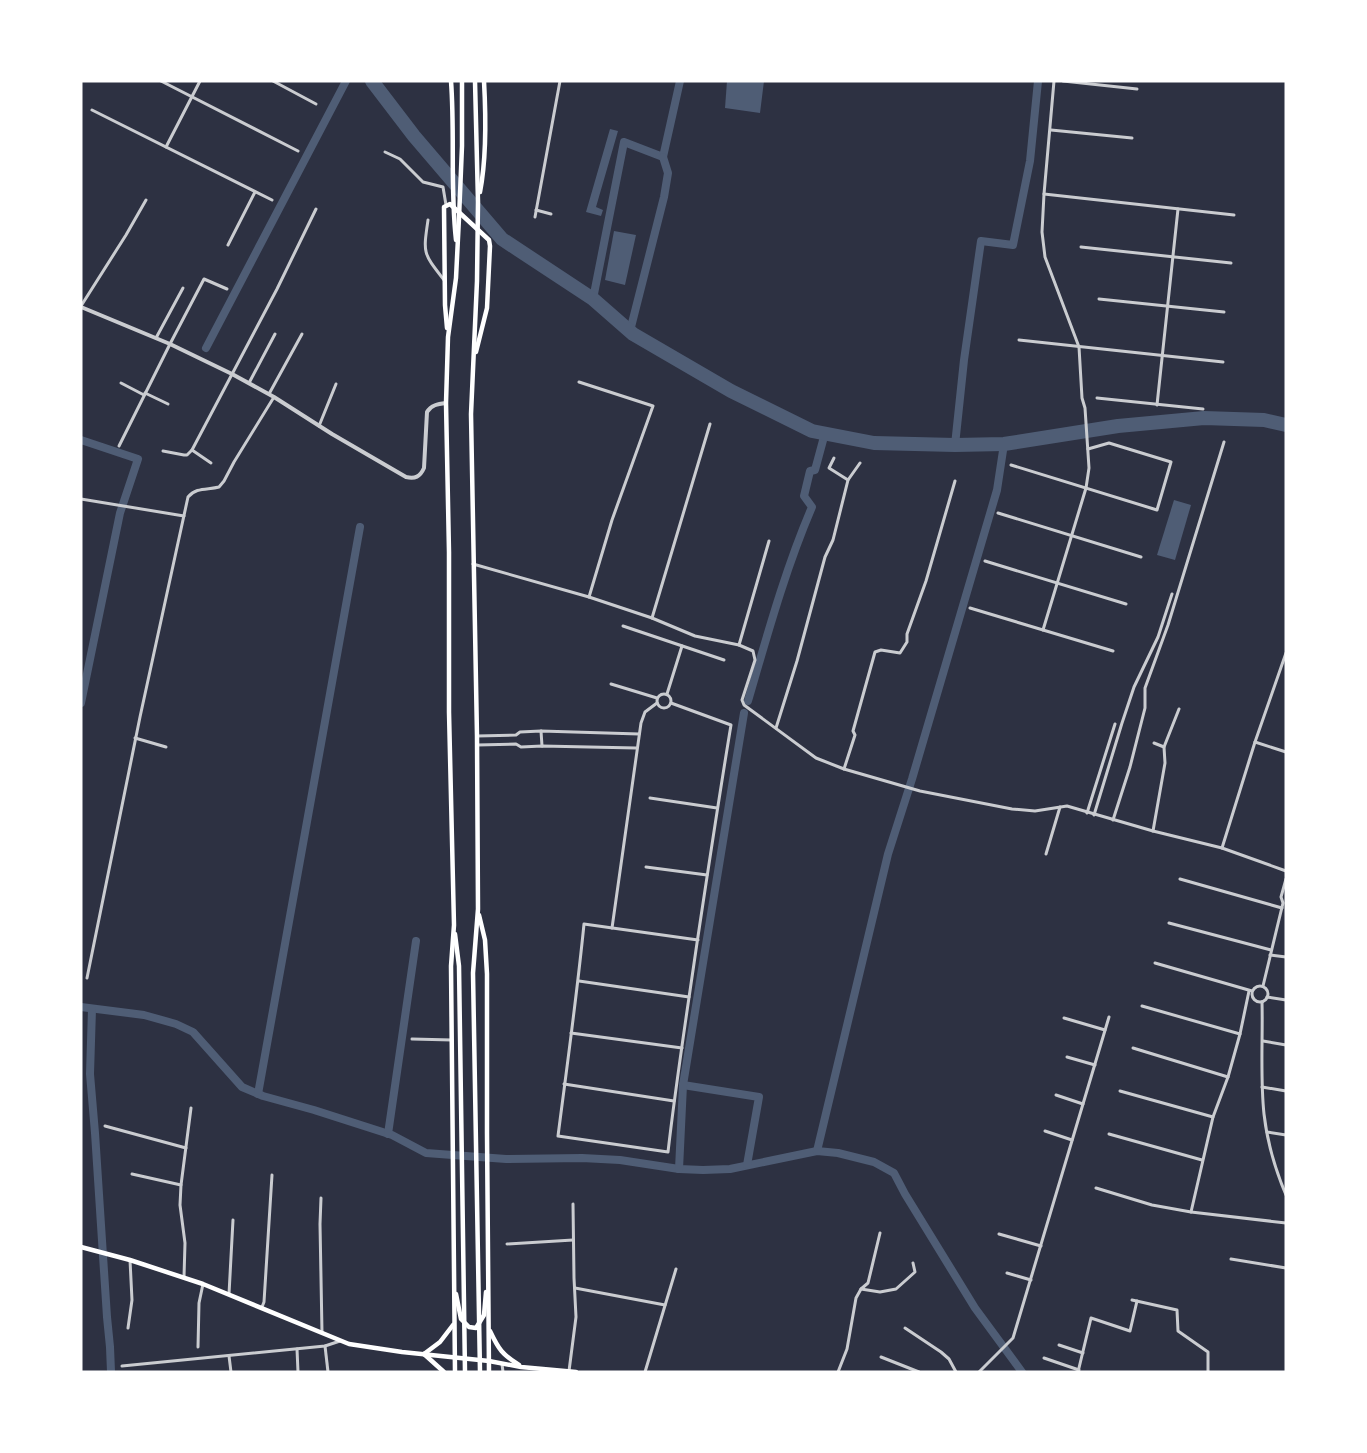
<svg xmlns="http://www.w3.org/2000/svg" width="1367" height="1453" font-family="Karla,sans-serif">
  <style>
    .water { fill: #4f5d75 }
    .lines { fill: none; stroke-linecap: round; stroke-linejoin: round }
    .canal { stroke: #4f5d75; stroke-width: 8 }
    .river { stroke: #4f5d75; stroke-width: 14 }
    .minor { stroke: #caccd0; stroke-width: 3 }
    .tertiary { stroke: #caccd0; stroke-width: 4 }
    .secondary { stroke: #fff; stroke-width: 4.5 }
  </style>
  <rect width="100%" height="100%" fill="#2d3142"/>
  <g class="water">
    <path d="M727 81H764L760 113 725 108Z"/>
    <path d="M610 129 618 131 596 207 603 210 601 216 586 212Z"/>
    <path d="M614 231 636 235 625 285 605 280Z"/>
    <path d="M1174 500 1191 505 1175 560 1157 555Z"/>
  </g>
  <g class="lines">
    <g class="canal">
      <path d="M593 299 624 142 663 157 680 81"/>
      <path d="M630 331 664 197 668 173 663 157"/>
      <path d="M206 348 346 81"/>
      <path d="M81 440 138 459 120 513 81 703"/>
      <path d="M955 445 964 360 981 241 1013 245 1030 161 1038 81"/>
      <path d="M748 701C767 636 785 570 812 507L804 496 810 471 815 470 825 433"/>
      <path d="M81 1007 144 1015 176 1024 193 1032 242 1087 263 1096 314 1110 392 1135 426 1153 506 1159 582 1158 620 1160 679 1169 703 1170 730 1169 817 1151 838 1153 874 1162 894 1173 905 1194 975 1308 1022 1372"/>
      <path d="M92 1009 90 1074 95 1133 107 1317 110 1347 111 1372"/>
      <path d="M683 1085 759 1097 747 1165"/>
      <path d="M258 1094 360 527"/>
      <path d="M388 1134 416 941"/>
      <path d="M817 1151 888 854 912 779 997 490 1004 444"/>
      <path d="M679 1169 683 1085 744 713"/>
    </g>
    <path class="river" d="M372 81 414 136 502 239 593 299 633 334 731 391 812 431 874 443 955 445 1004 444 1118 426 1204 418 1264 420 1286 425"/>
    <g class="minor">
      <path d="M161 81 298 151"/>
      <path d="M273 81 316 104"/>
      <path d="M1063 81 1137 89"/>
      <path d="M92 110 272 200"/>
      <path d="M1051 130 1132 138"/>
      <path d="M166 147 200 81"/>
      <path d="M385 152 400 159 423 182 443 187 446 205"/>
      <path d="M1044 194 1234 215"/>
      <path d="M536 210 551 214"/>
      <path d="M535 217 560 81"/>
      <path d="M428 220C423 254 423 253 444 280"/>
      <path d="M228 245 255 192"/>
      <path d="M1081 247 1231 263"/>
      <path d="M1099 299 1224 312"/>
      <path d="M81 306 126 235 146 200"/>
      <path d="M156 338 183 288"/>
      <path d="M1019 340 1223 362"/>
      <path d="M579 382 653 406 612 520 589 597"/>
      <path d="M121 383 144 395"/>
      <path d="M249 383 275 334"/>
      <path d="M145 393 168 404"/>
      <path d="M269 394 302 334"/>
      <path d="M1097 398 1203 409"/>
      <path d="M1157 405 1178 209"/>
      <path d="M319 426 336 384"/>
      <path d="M119 446 170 344 204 279 227 289"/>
      <path d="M192 450 277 289 316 209"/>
      <path d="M163 451 184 455H187L192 450 211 463"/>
      <path d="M834 458 829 468 848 480"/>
      <path d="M1011 465 1157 510 1171 462 1109 443 1088 449"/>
      <path d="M81 499 184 516"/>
      <path d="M998 513 1141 557"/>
      <path d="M985 561 1126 604"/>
      <path d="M473 564 589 597 652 618 695 636 739 645 753 651 755 660 742 700 744 705 816 758 844 769 920 791 1012 809 1035 811 1067 806 1153 831 1222 848 1286 871"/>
      <path d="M970 608 1113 651"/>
      <path d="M652 618 710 424"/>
      <path d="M623 626 724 660"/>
      <path d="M1043 630 1086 488 1089 468 1085 408 1082 398 1079 347 1045 257 1042 232 1044 194 1054 81"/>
      <path d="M739 645 769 541"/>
      <path d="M611 684 657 698"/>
      <circle cx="664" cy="701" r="7"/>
      <path d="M667 694 682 646"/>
      <path d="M671 703 731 725C719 797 708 870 697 943 687 1012 676 1082 668 1152L558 1136C567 1066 577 995 584 924L698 940"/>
      <path d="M776 728 797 661 825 557 833 540 848 480 860 463"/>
      <path d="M541 731 542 746"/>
      <path d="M477 736 516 735 520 732 541 731 639 734"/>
      <path d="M135 738 166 747"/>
      <path d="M1255 742 1286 752"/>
      <path d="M1154 743 1164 747"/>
      <path d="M477 745 516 744 521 747 542 746 636 748"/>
      <path d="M844 769 855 735 853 731 875 652 881 650 900 653 907 642V634L926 581 955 481"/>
      <path d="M650 798 717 808"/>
      <path d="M1087 813 1115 724"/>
      <path d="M1094 815 1122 723 1134 687 1158 637 1172 594"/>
      <path d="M1113 820 1130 767 1145 708V688L1168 625 1224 442"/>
      <path d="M1153 831 1165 763 1164 747 1179 709"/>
      <path d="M1222 848 1255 742 1286 653"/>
      <path d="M1046 854 1060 807"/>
      <path d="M646 867 707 875"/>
      <path d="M1180 879 1282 908"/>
      <path d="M1169 923 1271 950"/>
      <path d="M612 928 641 723 645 712 657 703"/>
      <path d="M1270 955 1286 957"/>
      <path d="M1155 963 1252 991"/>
      <path d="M87 978 140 717 188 497C196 487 208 490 219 487L224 481 234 462 274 397"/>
      <path d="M579 981 689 997"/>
      <path d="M1263 986 1283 903 1281 897 1286 879"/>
      <circle cx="1260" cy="994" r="8"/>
      <path d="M1267 997 1286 1000"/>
      <path d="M1262 1002C1263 1039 1260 1077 1264 1114 1267 1141 1276 1171 1286 1195"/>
      <path d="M1142 1006 1240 1034"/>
      <path d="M1064 1018 1105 1030"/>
      <path d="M571 1033 682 1048"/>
      <path d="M412 1039 452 1040"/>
      <path d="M1263 1041 1286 1045"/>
      <path d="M1133 1048 1228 1077"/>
      <path d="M1067 1057 1095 1065"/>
      <path d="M564 1084 674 1101"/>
      <path d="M1262 1087 1286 1091"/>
      <path d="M1120 1091 1213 1117"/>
      <path d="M1056 1095 1083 1104"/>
      <path d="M105 1126 186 1148"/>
      <path d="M1045 1131 1072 1140"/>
      <path d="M1267 1132 1286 1135"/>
      <path d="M1109 1134 1202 1160"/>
      <path d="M132 1174 181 1185"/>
      <path d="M1096 1188 1152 1205 1191 1212 1286 1223"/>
      <path d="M321 1198 320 1224 322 1332"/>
      <path d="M1191 1212 1213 1117 1228 1077 1240 1034 1249 991"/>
      <path d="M999 1234 1041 1246"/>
      <path d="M507 1244 573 1240"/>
      <path d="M1231 1259 1286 1268"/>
      <path d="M1007 1273 1031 1280"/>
      <path d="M184 1277 185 1243 180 1205 181 1185 191 1108"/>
      <path d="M575 1288 665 1305"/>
      <path d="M861 1289 880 1292 896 1289 915 1272 913 1263"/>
      <path d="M229 1294 233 1220"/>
      <path d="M1132 1300 1177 1310 1178 1331 1208 1352V1372"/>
      <path d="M262 1307 264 1302 272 1175"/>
      <path d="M128 1328 132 1300 130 1260"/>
      <path d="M905 1328 941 1352 949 1359 956 1372"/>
      <path d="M1059 1345 1083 1353"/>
      <path d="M325 1346 328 1372"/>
      <path d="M198 1347 199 1303 203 1284"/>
      <path d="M297 1349 298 1372"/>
      <path d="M229 1356 231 1372"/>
      <path d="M881 1357 919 1372"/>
      <path d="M1044 1358 1079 1370"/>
      <path d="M502 1364 503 1372"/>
      <path d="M122 1366 325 1346 340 1341"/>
      <path d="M569 1371 576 1317 574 1278 573 1204"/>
      <path d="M645 1372 676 1269"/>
      <path d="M838 1372 847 1349 856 1298 861 1289 868 1283 880 1233"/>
      <path d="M979 1372 1013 1338 1109 1017"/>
      <path d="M1078 1372 1091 1318 1130 1331 1137 1301"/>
    </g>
    <path class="tertiary" d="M81 307 170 344 232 374 274 397 332 434 406 477C415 479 420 477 424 468L427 412C431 405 438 404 446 403"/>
    <g class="secondary">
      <path d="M451 81C455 134 450 187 456 240"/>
      <path d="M475 81 478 202 477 281 471 414 477 736 478 909 473 973 480 1372"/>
      <path d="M480 192C487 156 486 117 484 81"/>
      <path d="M447 328 445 305 444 207 450 204 489 240 490 246 487 308 476 352"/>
      <path d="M479 915 485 940 487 974V1133L489 1372"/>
      <path d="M455 934 459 966 465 1372"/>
      <path d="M81 1247 130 1260 203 1284 349 1344 402 1352 489 1361 521 1367 576 1372"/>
      <path d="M456 1294 461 1319 469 1327 476 1328 484 1315 486 1292"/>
      <path d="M490 1331C499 1350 502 1354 519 1365"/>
      <path d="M424 1354 440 1342 453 1325"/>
      <path d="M424 1354 444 1372"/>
      <path d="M455 1372 451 966 454 925 449 712V552L446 403 448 337 456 278 459 218 462 146V81"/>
    </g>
  </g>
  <rect width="1367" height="1453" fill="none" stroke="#ffffff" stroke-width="165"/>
</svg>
